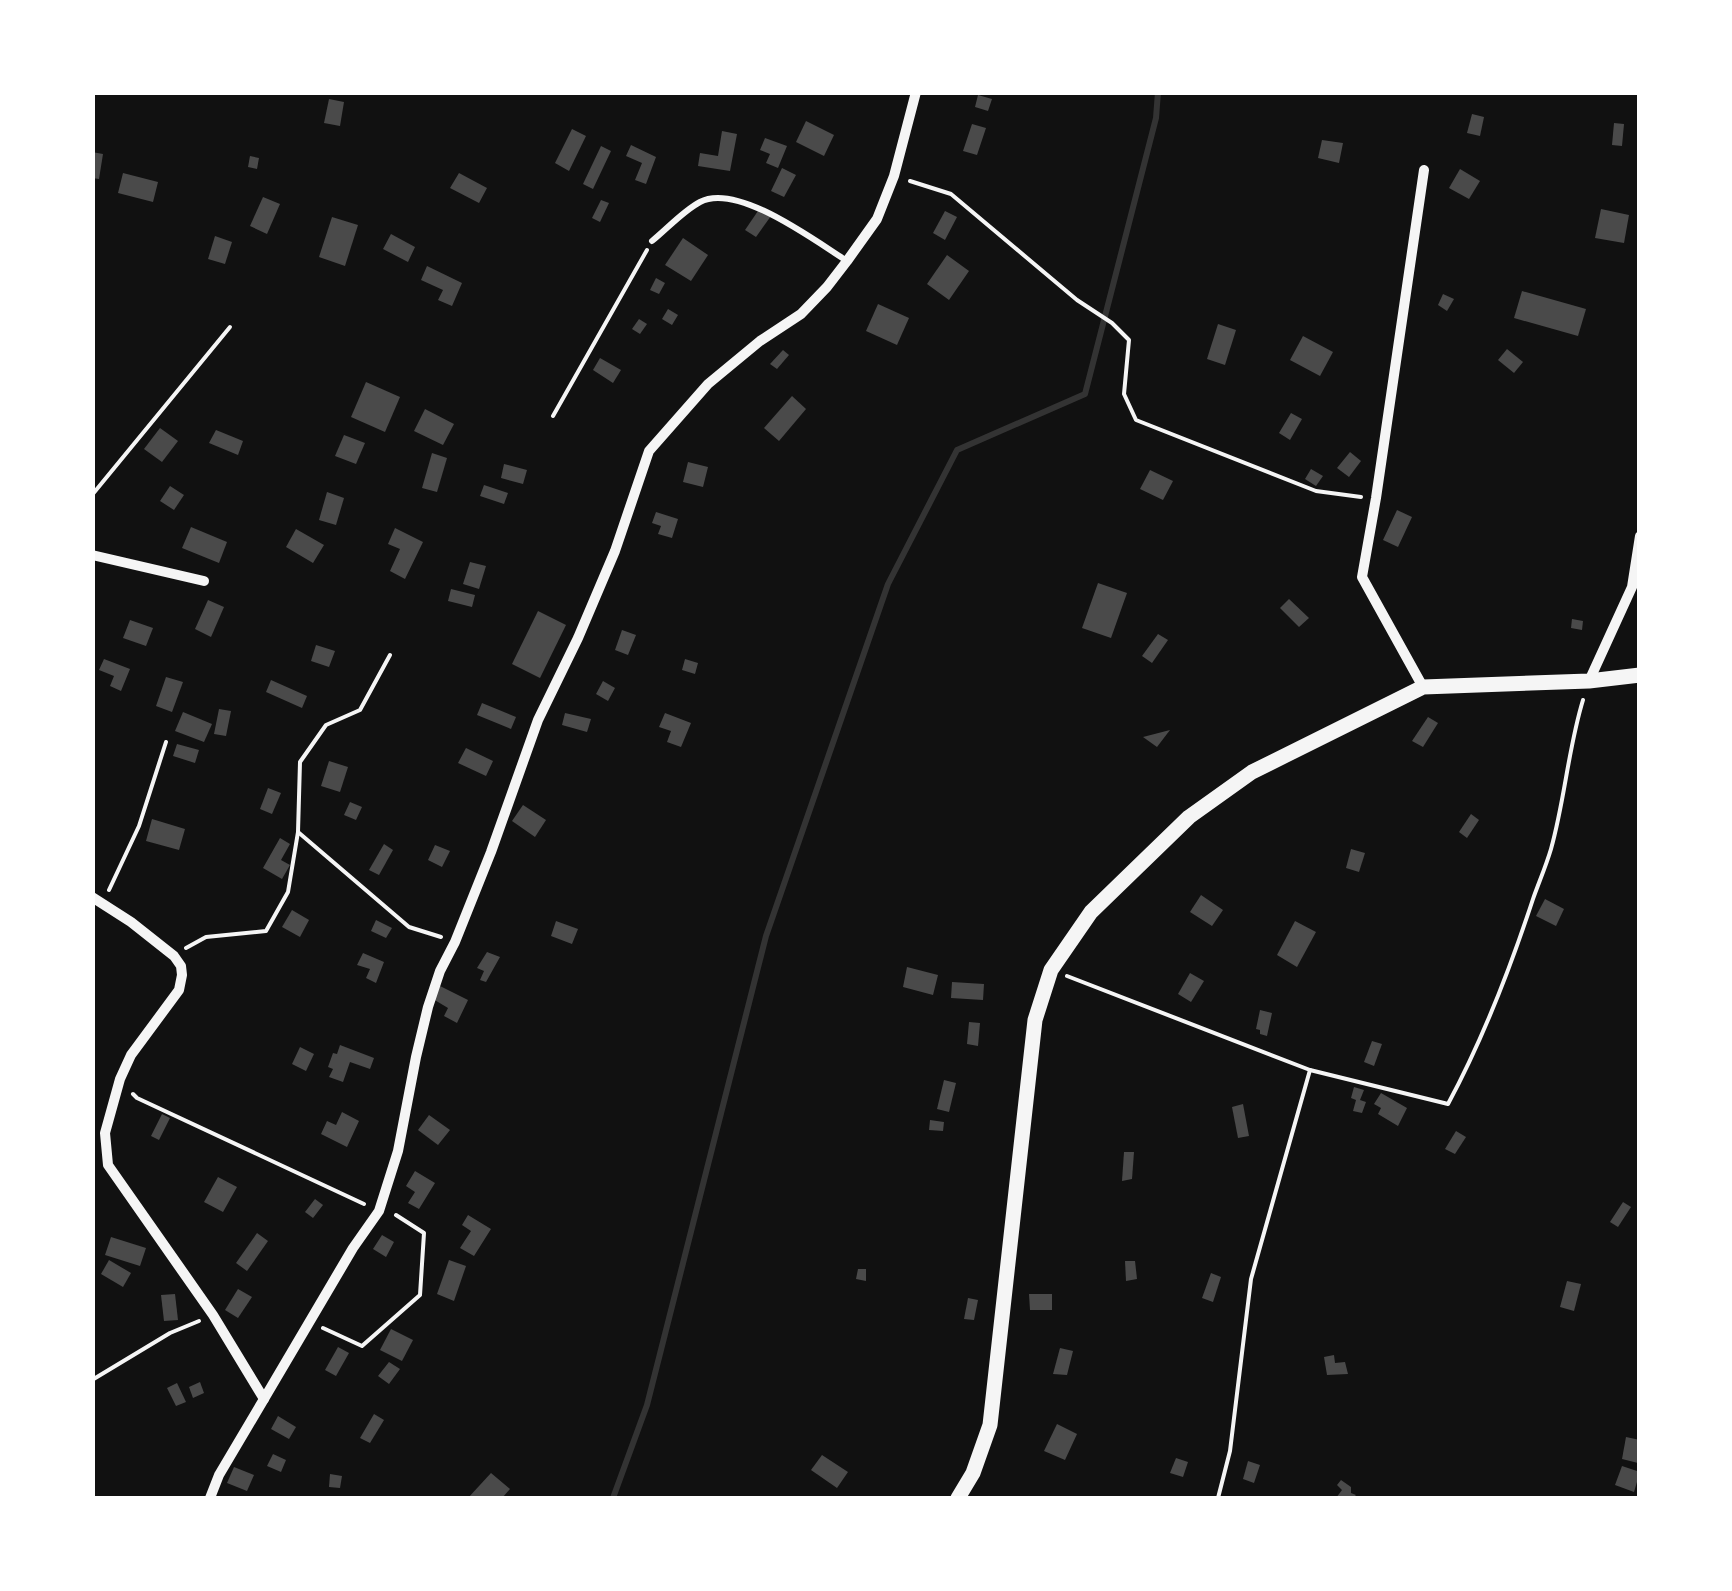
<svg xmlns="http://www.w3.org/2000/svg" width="1732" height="1591" font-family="Jost,sans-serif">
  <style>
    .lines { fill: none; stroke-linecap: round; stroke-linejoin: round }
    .stream { stroke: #333; stroke-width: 6 }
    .building { fill: #4a4a4a }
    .path { stroke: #f5f5f5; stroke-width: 4 }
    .service { stroke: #f5f5f5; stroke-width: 6 }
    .minor { stroke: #f5f5f5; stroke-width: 10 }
    .tertiary { stroke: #f5f5f5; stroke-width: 15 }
  </style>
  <rect width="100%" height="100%" fill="#111"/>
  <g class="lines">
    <path class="stream" d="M613 1498 647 1405 766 936 888 584 957 450 1085 394 1156 118 1158 92"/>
  </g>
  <g class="building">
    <path d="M978 95 992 99 988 111 975 107Z"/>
    <path d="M329 99 344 102 340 126 324 123Z"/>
    <path d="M1472 114 1484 117 1480 136 1467 133Z"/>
    <path d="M806 121 834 135 824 156 796 142Z"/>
    <path d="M1614 123 1624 124 1622 146 1612 145Z"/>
    <path d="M972 124 986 128 977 155 963 151Z"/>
    <path d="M572 129 586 136 569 171 555 163Z"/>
    <path d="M722 131 737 134 730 171 698 166 700 153 718 156Z"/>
    <path d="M765 138 787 146 778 168 766 163 770 154 760 150Z"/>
    <path d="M1322 140 1343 143 1339 163 1318 158Z"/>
    <path d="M631 145 656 157 646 184 635 180 642 163 626 156Z"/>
    <path d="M601 146 611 151 593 189 583 184Z"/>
    <path d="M92 152 103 154 99 179 92 178Z"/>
    <path d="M250 156 259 158 257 169 248 167Z"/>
    <path d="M782 168 796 175 784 197 771 191Z"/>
    <path d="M1460 169 1480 181 1469 199 1449 188Z"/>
    <path d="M123 173 158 182 153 202 118 193Z"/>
    <path d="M459 173 487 188 479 203 450 188Z"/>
    <path d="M263 197 280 204 267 234 250 226Z"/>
    <path d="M601 200 609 203 600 222 592 218Z"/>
    <path d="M760 208 771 216 756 237 745 230Z"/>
    <path d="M1601 209 1629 215 1624 243 1595 238Z"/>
    <path d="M945 211 957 217 945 240 933 233Z"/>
    <path d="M332 217 358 225 345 266 319 257Z"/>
    <path d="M391 234 415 247 408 262 383 249Z"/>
    <path d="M215 236 232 242 225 264 208 259Z"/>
    <path d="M683 238 708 255 691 281 665 265Z"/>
    <path d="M947 255 969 271 949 300 927 284Z"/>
    <path d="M427 266 462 283 452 306 438 300 443 290 421 280Z"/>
    <path d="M656 278 665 283 659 294 650 290Z"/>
    <path d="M1522 291 1586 309 1578 336 1514 318Z"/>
    <path d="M1443 294 1454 299 1447 311 1438 305Z"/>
    <path d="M878 304 909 318 897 345 866 331Z"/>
    <path d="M668 309 678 315 672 325 662 319Z"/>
    <path d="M639 319 647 324 640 334 632 329Z"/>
    <path d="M1218 324 1236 330 1225 365 1207 359Z"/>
    <path d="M1303 336 1333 352 1320 376 1290 360Z"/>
    <path d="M1507 349 1523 362 1514 373 1498 360Z"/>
    <path d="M783 350 789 355 777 369 770 364Z"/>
    <path d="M600 358 621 370 613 383 593 370Z"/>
    <path d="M366 382 400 397 385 432 351 417Z"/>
    <path d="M792 396 806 409 779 441 764 428Z"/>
    <path d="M425 409 454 424 443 445 414 431Z"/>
    <path d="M1291 413 1302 419 1290 440 1279 433Z"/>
    <path d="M160 428 178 441 162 462 144 449Z"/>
    <path d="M216 430 243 441 238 455 209 443Z"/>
    <path d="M344 435 365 443 356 464 335 456Z"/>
    <path d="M1350 452 1361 461 1349 477 1337 468Z"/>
    <path d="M432 453 447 458 437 492 422 488Z"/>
    <path d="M688 462 708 467 703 487 683 482Z"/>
    <path d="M504 464 527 470 523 484 501 478Z"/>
    <path d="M1311 469 1323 476 1316 486 1305 479Z"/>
    <path d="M1150 470 1173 481 1163 500 1140 489Z"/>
    <path d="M484 485 508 493 504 504 480 496Z"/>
    <path d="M170 486 184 495 174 510 160 501Z"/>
    <path d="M327 492 344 498 336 525 319 520Z"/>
    <path d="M1397 510 1412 517 1398 547 1383 540Z"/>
    <path d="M656 512 678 519 672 538 658 534 661 526 652 523Z"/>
    <path d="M191 527 227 542 219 563 182 548Z"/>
    <path d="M395 528 423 542 405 579 390 571 400 549 388 544Z"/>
    <path d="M296 529 324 545 313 563 286 547Z"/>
    <path d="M470 562 486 566 479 589 463 584Z"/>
    <path d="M1098 583 1127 593 1111 638 1082 628Z"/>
    <path d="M451 589 475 595 472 607 448 601Z"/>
    <path d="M1289 599 1309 618 1299 627 1280 608Z"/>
    <path d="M208 600 224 607 211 637 195 629Z"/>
    <path d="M538 611 566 625 540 678 512 664Z"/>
    <path d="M1572 619 1583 621 1582 630 1571 628Z"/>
    <path d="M130 620 153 628 146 646 123 638Z"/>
    <path d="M622 630 636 635 628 655 615 650Z"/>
    <path d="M1158 634 1168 640 1152 663 1142 656Z"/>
    <path d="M316 645 335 651 329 667 311 661Z"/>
    <path d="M104 659 130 669 121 691 110 686 114 676 99 670Z"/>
    <path d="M685 659 698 663 695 674 682 670Z"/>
    <path d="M166 677 183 682 172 712 156 706Z"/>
    <path d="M271 680 307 696 302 708 266 692Z"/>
    <path d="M603 681 615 688 608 701 596 694Z"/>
    <path d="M482 703 516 717 511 729 477 715Z"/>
    <path d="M219 709 231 711 226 736 214 734Z"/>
    <path d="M183 712 212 724 204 742 175 731Z"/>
    <path d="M565 713 591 719 587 732 562 725Z"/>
    <path d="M665 713 691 723 681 747 667 742 671 731 659 727Z"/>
    <path d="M1428 717 1438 723 1423 747 1412 741Z"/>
    <path d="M1170 730 1157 747 1143 737Z"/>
    <path d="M177 744 199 750 195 763 173 756Z"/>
    <path d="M466 748 493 761 486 776 458 763Z"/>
    <path d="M329 761 348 767 340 792 321 786Z"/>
    <path d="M268 788 281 793 272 814 260 809Z"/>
    <path d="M350 802 362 807 356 820 344 815Z"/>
    <path d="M523 805 546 820 535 837 512 821Z"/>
    <path d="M1471 814 1479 820 1467 838 1459 832Z"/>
    <path d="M152 819 185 829 179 850 146 841Z"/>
    <path d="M280 838 290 844 281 860 290 865 282 879 263 868Z"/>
    <path d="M384 844 393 850 379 875 369 870Z"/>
    <path d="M435 845 450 851 442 867 428 860Z"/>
    <path d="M1351 849 1365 853 1359 872 1346 868Z"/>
    <path d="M1201 895 1223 910 1212 926 1190 912Z"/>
    <path d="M1545 899 1564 909 1556 926 1536 916Z"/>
    <path d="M292 910 309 920 300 937 282 927Z"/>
    <path d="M376 920 392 928 386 938 371 931Z"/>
    <path d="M556 921 578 929 572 944 551 936Z"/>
    <path d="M1295 921 1316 932 1297 967 1277 955Z"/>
    <path d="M487 952 500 957 486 982 480 980 484 971 477 968Z"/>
    <path d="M363 953 384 962 376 983 366 978 370 969 357 965Z"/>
    <path d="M907 967 938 975 933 995 903 987Z"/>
    <path d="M1190 973 1204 981 1191 1002 1178 994Z"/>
    <path d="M952 982 984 984 983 1000 951 998Z"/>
    <path d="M440 986 468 1000 457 1023 444 1016 448 1008 433 999Z"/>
    <path d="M1260 1010 1272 1013 1267 1036 1260 1034V1030L1256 1029Z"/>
    <path d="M969 1022 980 1023 978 1046 967 1044Z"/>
    <path d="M1372 1041 1382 1044 1374 1066 1364 1062Z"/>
    <path d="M340 1045 374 1058 370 1069 350 1062 343 1082 329 1077 333 1069 328 1067 333 1053 337 1054Z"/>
    <path d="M300 1047 314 1054 306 1071 292 1064Z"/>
    <path d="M944 1080 956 1083 949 1112 937 1109Z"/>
    <path d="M1354 1087 1364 1090 1360 1100 1366 1102 1362 1113 1353 1111 1356 1100 1351 1098Z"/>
    <path d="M1381 1093 1407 1108 1398 1126 1378 1114 1381 1108 1374 1104Z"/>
    <path d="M1243 1104 1249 1136 1238 1138 1232 1107Z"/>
    <path d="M342 1112 359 1121 347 1147 321 1134 327 1121 336 1125Z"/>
    <path d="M162 1114 170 1118 159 1140 151 1136Z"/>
    <path d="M429 1115 450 1130 438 1145 418 1130Z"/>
    <path d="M930 1120 944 1122 943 1131 929 1130Z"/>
    <path d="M1456 1131 1466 1137 1455 1154 1445 1149Z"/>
    <path d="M1124 1152H1134L1132 1179 1122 1181Z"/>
    <path d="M415 1171 435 1183 419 1209 408 1203 415 1192 406 1186Z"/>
    <path d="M218 1177 237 1187 223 1212 204 1202Z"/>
    <path d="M315 1199 323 1205 313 1218 305 1212Z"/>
    <path d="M1623 1202 1631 1207 1618 1227 1610 1222Z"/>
    <path d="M468 1215 491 1229 474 1256 460 1248 471 1231 462 1225Z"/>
    <path d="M257 1233 268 1241 247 1271 236 1263Z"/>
    <path d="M382 1235 394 1242 386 1257 373 1249Z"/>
    <path d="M111 1237 146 1248 140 1266 105 1255Z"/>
    <path d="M109 1260 131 1273 123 1287 101 1274Z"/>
    <path d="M449 1260 466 1266 454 1301 437 1294Z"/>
    <path d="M1125 1261H1135L1137 1279 1126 1281Z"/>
    <path d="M858 1269H866V1281L856 1279Z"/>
    <path d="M1211 1273 1221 1277 1213 1302 1202 1298Z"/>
    <path d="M1567 1281 1581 1284 1574 1311 1560 1307Z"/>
    <path d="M238 1289 252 1297 238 1318 225 1310Z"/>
    <path d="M175 1294 178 1320 164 1321 161 1295Z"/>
    <path d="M1029 1294H1052V1310H1030Z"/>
    <path d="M968 1298 978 1300 974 1320 964 1319Z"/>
    <path d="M391 1329 413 1340 402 1361 380 1350Z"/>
    <path d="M338 1347 349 1353 336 1376 325 1370Z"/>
    <path d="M1060 1348 1073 1351 1067 1375 1053 1374Z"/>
    <path d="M1334 1355 1335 1363 1345 1362 1348 1374 1327 1375 1324 1357Z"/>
    <path d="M389 1362 400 1369 389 1384 378 1376Z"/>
    <path d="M200 1382 204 1393 193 1398 189 1387Z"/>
    <path d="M177 1383 186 1402 176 1406 167 1388Z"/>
    <path d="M374 1414 384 1420 370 1443 360 1438Z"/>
    <path d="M278 1416 296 1427 289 1439 271 1429Z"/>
    <path d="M1057 1424 1077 1434 1065 1460 1044 1451Z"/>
    <path d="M1626 1437 1640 1440 1638 1463 1622 1459Z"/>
    <path d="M273 1454 286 1460 281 1472 267 1466Z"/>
    <path d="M822 1455 848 1472 837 1488 811 1470Z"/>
    <path d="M1176 1458 1188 1462 1183 1477 1170 1473Z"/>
    <path d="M1248 1461 1260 1465 1254 1483 1243 1479Z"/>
    <path d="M1622 1466 1640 1472 1634 1492 1615 1485Z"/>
    <path d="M234 1467 254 1475 247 1491 227 1483Z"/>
    <path d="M491 1473 510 1489 502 1498H468Z"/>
    <path d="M330 1474 342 1476 340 1488 329 1487Z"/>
    <path d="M1341 1480 1351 1487V1493L1356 1495 1353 1498H1336L1342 1490 1337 1485Z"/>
  </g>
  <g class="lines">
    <g class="path">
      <path d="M910 181 951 194 1077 300 1112 323 1129 340 1124 394 1136 420 1316 491 1361 497"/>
      <path d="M553 416 647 250"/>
      <path d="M92 495 230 327"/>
      <path d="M390 655 360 710 326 725 300 762 298 832 409 927 441 937"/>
      <path d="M109 890 139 826 166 742"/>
      <path d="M186 948 206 937 266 931 288 892 298 832"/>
      <path d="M1067 976 1310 1070 1448 1104C1483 1039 1510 969 1533 899 1539 882 1546 866 1551 849 1565 799 1568 749 1583 700"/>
      <path d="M133 1094 137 1098 364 1204"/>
      <path d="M323 1328 362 1346 420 1295 424 1233 396 1215"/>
      <path d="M92 1380 170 1333 199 1321"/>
      <path d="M1218 1498 1230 1451 1251 1279 1310 1070"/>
    </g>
    <path class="service" d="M652 241C667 229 683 211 700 202 737 182 815 241 847 261"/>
    <g class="minor">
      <path d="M92 555 204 581"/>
      <path d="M1589 681 1632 587 1640 536"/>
      <path d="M1423 687 1362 577 1376 498 1424 170"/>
      <path d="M92 897 131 922 174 956 181 966 182 975 179 990 131 1055 120 1079 105 1133 108 1165 213 1315 264 1399"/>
      <path d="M210 1498 219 1475 264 1399 353 1248 379 1211 398 1151 416 1057 428 1007 440 971 455 942 491 852 538 720 578 638 615 551 649 451 708 384 760 341 801 314 827 287 847 261 877 219 894 176 916 92"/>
    </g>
    <path class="tertiary" d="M958 1498 973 1473 990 1425 1035 1020 1051 970 1091 912 1189 817 1252 772 1423 687 1589 681 1640 675"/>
  </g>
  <rect width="1732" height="1591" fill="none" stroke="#ffffff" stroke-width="190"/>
</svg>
